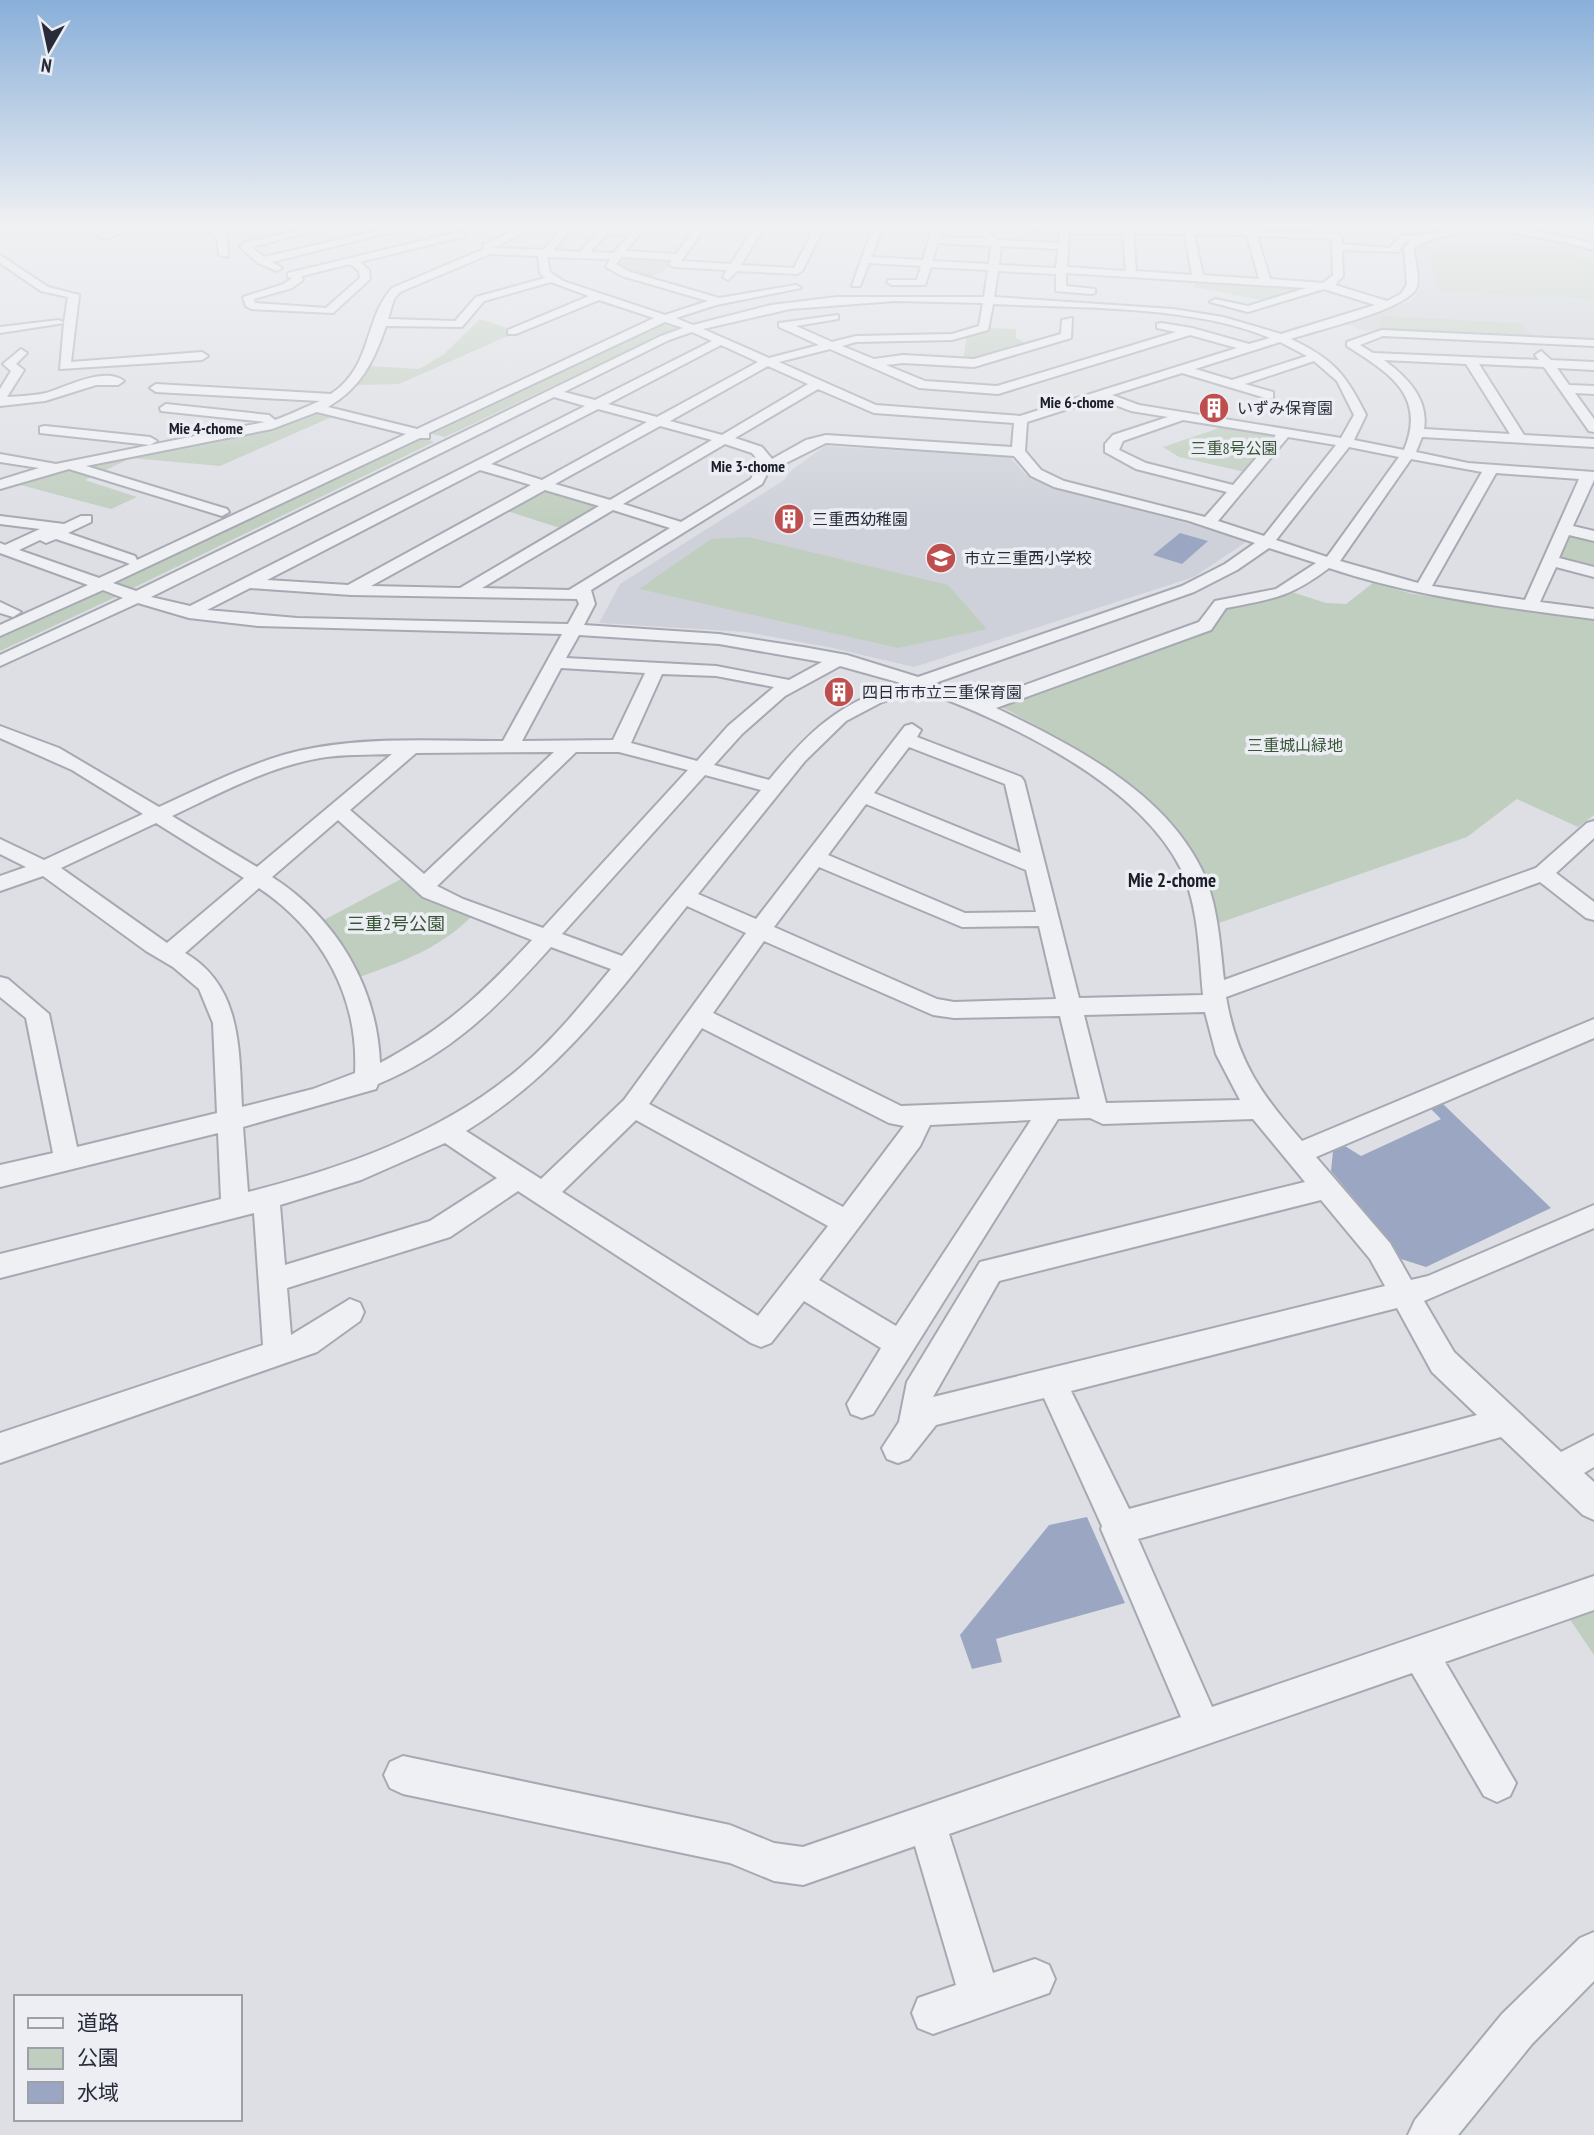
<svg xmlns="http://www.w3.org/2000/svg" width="1594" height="2135" font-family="'PT Sans Narrow','Noto Sans JP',sans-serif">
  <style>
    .built { fill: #cfd1da }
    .green { fill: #c0cebf }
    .water { fill: #9ba7c2 }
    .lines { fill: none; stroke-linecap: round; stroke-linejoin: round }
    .minor-casing { stroke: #a7a9b2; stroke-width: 4 }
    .minor { fill: #eff0f4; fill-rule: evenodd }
    .labels { text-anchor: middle; stroke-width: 7; stroke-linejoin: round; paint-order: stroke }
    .far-neighbourhood-label { font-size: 16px; font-weight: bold; fill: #1a1d2a; stroke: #eceef3 }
    .far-poi-label { font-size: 16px; fill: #282c3a; stroke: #eceef3; text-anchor: start }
    .far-park-label { font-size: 16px; fill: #385437; stroke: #eceef3 }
    .park-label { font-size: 18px; fill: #385437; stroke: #eceef3 }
    .neighbourhood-label { font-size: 19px; font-weight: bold; fill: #1a1d2a; stroke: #eceef3 }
  </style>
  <rect width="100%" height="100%" fill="#dddfe5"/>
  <g class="built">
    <path d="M1472 234 1533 236 1572 243 1594 251V341L1366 331 1346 324 1411 301 1420 289 1421 280 1415 250 1419 245 1430 239Z"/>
    <path d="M825 446 1010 457 1025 474 1060 489 1249 540 1194 577 914 667 828 647 746 632 599 623 620 584 784 480 793 469Z"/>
  </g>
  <g class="green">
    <path d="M244 224H282L304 229 246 243Z"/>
    <path d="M1478 243 1551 245 1594 261V299L1439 291 1430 257 1441 245Z"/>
    <path d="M621 257 673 260 664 271 647 278 615 265Z"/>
    <path d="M1199 280 1310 288 1266 301 1193 287Z"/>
    <path d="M1381 316 1521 323 1533 338 1379 330Z"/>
    <path d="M480 319 511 329 512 334 399 384 356 385 369 366 419 369 443 355Z"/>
    <path d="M658 323 675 328 445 437 432 434Z"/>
    <path d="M988 328 1016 329V338L1028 344 963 361 967 335Z"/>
    <path d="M317 412 334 416 220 466 131 458 85 480 137 497 111 509 13 483Z"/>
    <path d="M1225 426 1277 436 1245 472 1179 457 1163 447Z"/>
    <path d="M423 438 434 442 133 588 118 584 119 581 415 440Z"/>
    <path d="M547 490 598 506 599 508 563 529 504 510 539 491Z"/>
    <path d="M1570 535 1594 538V569L1560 559Z"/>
    <path d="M748 537 948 585 987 629 898 648 639 589 711 539Z"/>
    <path d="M1373 583 1413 594 1594 620V815L1578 827 1517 799 1467 837 1219 923C1199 812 1095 755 1003 708L1004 704 1188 637 1230 604 1292 592 1326 603 1346 604Z"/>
    <path d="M104 590 120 595 0 651V634L95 592Z"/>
    <path d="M403 878 424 896 471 917C437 950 403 961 360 977L346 949 324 920Z"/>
    <path d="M1594 1609V1655L1569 1618Z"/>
  </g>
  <g class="water">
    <path d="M1180 533 1208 541 1182 564 1153 555Z"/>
    <path d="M1443 1104 1551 1208 1426 1267 1401 1259 1393 1245 1331 1171 1333 1151 1345 1146 1361 1156 1441 1119 1431 1109Z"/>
    <path d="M1087 1517 1125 1603 996 1639 1002 1662 972 1669 960 1635 1049 1525Z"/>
  </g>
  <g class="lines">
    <g class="minor-casing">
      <g id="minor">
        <path d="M0 224H9L0 231Z"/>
        <path d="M125 224H138L107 239 99 237Z"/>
        <path d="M207 224H217L218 230 227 235 228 257 219 255 217 237 210 234Z"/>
        <path d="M326 224H344L251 247 264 257 406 224H424L272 262 282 268 277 271 258 263 240 247 243 243Z"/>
        <path d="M528 224H541L493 248 543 250 566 224H576L553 250 580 252 601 229H634L638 224H648L626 251 676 254 698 224H708L681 261 731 264 756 224H766L741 265 794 268 816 224H826L802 271 797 274 737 271 728 280 723 277 727 270 674 267 669 264 672 260 622 257 616 264 630 272 719 298 796 285 801 288 716 305 676 318 693 325 771 305 837 297H984L988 270 931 267 925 285H892L887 282 888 280H917L921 266 869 263 860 286H852L874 224H884L871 257 923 260 932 230 903 224 940 226 939 237 987 239 968 224H980L997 240 1059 243 1060 232 995 226 1070 224V227L1337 233 1342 236V244L1389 248 1403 235C1425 237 1446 229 1468 228 1510 225 1554 233 1594 244V250C1541 236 1464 217 1414 248 1414 260 1420 275 1417 287 1408 310 1316 330 1291 339 1333 359 1346 374 1366 415L1354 440 1404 450C1427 395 1389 373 1347 346V342L1382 330 1594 340V346L1383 336 1360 345 1373 353 1539 360 1535 355 1541 351 1551 360 1594 362V370L1557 368 1569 385 1594 386V394L1575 393 1594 419V432L1589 431 1544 367 1479 364 1524 435 1594 439V447L1422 437 1416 452 1468 463 1594 472V480L1573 526 1594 531V541L1569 535 1559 558 1594 567V577L1556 567 1540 602 1594 609V619C1503 607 1416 597 1329 568 1291 597 1273 599 1226 608L1211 630 996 708C1072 745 1163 790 1202 870 1218 904 1220 944 1224 980L1536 868 1587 823 1594 821V838L1556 873 1594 902V920L1586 918 1540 882 1226 997C1237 1060 1260 1093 1302 1141L1594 1019V1038L1316 1157 1390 1243 1411 1280 1428 1276 1594 1205V1228L1424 1301 1454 1352 1561 1452 1594 1435V1467L1584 1473 1594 1482V1520L1583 1515 1501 1437 1138 1539 1212 1707 1594 1576V1610L1445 1662 1516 1783 1510 1796 1497 1802 1484 1796 1412 1673 949 1834 993 1973 1035 1959 1049 1965 1055 1979 1049 1993 933 2034 918 2028 912 2013 918 1998 956 1985 915 1846 803 1885 774 1881 730 1863 403 1794 390 1788 384 1775 390 1762 403 1756 730 1825 774 1843 803 1847 1181 1717 1101 1529 1102 1526 1044 1398 936 1425 909 1459 898 1463 887 1459 882 1448 899 1422 907 1382 980 1262 1305 1182 1253 1119 1103 1124 1090 1118 1058 1119 873 1414 862 1418 851 1414 847 1404 881 1348 804 1301 771 1343 761 1347 751 1343 518 1191 450 1237 287 1288 291 1335 350 1299 360 1303 364 1312 360 1321 317 1352 0 1463V1433L263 1345 254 1213 0 1278V1254L221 1199 218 1133 0 1187V1165L53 1153 26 1018 0 997V977L8 979 49 1014 77 1147 217 1113 213 1023 199 989 173 967 146 951 43 876 0 891V876L26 867 0 854V839L44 860 143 814 72 770 0 738V726L59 748 159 807C200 788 240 768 283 755 352 735 432 741 503 741L562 634 258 626 189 618 138 603 0 666V655L123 598 103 590 0 636V625L88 585 0 553V543L5 545 40 529 0 524V516L64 524 81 516H91V522L68 533 135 556 137 560 406 434 317 412 272 429 86 466 227 509 229 512 222 516 69 469 0 489V480L39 468 0 462V454L56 464 265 422 161 411 160 408 166 404 269 415 275 420C292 414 305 407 320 401L156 392 150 388 156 384 331 394C373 366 363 321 392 288L484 249 483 245ZM1069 233H1123L1126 271 1067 267ZM1133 233 1185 234 1192 275 1136 271ZM607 234 629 235 614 253 590 252ZM1194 234 1247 235 1259 279 1203 275ZM1257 236 1332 239 1333 275 1323 283 1270 279ZM1406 241H1411L1404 247 1407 284 1401 294 1387 301 1335 285 1343 276 1342 250 1398 252ZM938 243 991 246 989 264 932 261ZM1001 246 1058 249 1056 268 999 265ZM490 254 538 256 540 273 545 278 476 297 455 321 388 319 394 299 400 292ZM547 257 610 259 606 267 622 276 708 301 665 315 563 281 550 272ZM998 271 1056 274V291L1091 294 1095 293V289L1066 286V273L1306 288 1248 306 1215 299 1210 302 1248 312 1324 289 1375 305 1281 334 1223 317 1173 309 994 297ZM551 282 589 296 508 330V334H516L599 300 654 318 417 429 328 407C361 388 374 361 386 326L462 327 484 301ZM895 301 983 303 979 326 952 334 856 336 832 342 796 326 838 319V315L779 323V327L819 345 769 358 703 329 790 309ZM993 304C1077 308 1193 305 1270 338L1249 344 1192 328 1161 323 1157 324V328L1176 332 997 386 925 381 886 365 903 363 974 367 1071 338 1072 318 1062 320 1061 334 974 359 903 355 874 359 842 346 856 342 952 340 988 330ZM665 322 683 328 661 336 136 591 113 583 420 438H429V433ZM692 332 712 341 595 400 564 392 669 340ZM1190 335 1237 348 1020 416 876 405 779 362 830 349 919 388 998 394ZM1280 342 1307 356 1232 380 1195 369ZM721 345 758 362 657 417 608 404ZM1384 360 1466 364 1510 434 1424 429C1429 399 1407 377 1384 360ZM1314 361 1337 381 1354 415 1341 438 1139 405 1112 395 1182 373 1269 399 1273 398V392L1245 384ZM768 366 808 384 722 435 670 421ZM818 389 874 413 1014 423 1012 447 826 435 806 440 772 459 762 447 735 438ZM554 397 585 406 190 606 151 597ZM1099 399 1131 411 1168 417 1113 435 1105 444V452L1136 469 1227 492 1205 517 1064 481 1041 470 1025 451 1027 422ZM598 409 647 422 542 480 491 464ZM1183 420 1276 435 1233 485 1146 463 1119 450 1123 441ZM660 426 712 440 610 500 555 484ZM1288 437 1336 445 1264 536 1218 521ZM826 443 1014 456 1031 476 1054 487 1189 521 1255 543 1225 564 1182 586 918 677 847 655 803 647 719 634 584 625 595 604 591 590 762 484 768 472ZM725 444 752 453 759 461 751 479 681 522 623 504ZM1349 447 1399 457 1327 557 1276 540ZM1411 459 1482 472 1418 583 1340 561ZM480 470 531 485 348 585 267 580ZM1496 473 1579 479 1525 600 1432 586ZM545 490 599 506 460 588 371 586ZM613 510 670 528 569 590 482 588ZM56 539 125 562 130 564 99 578 19 550 40 540 46 543ZM1269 548 1316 563 1276 589 1215 601 1199 622 981 701 935 683 1194 592 1237 570ZM250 588 351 595 577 599 579 604 568 624 297 618 207 610ZM579 635 719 644 822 662 789 680 716 666 566 658ZM840 666 901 683C837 705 811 729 769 780L714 765 742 734 785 696ZM561 668 645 673 613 740 522 741ZM662 674 716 676 774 687 728 726 697 761 631 743ZM918 689C1005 720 1138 782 1181 869 1199 907 1199 954 1203 995L1079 998 1024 781 1021 777 917 737 921 730 912 724 905 726 756 919 698 894 805 761 846 721 882 702ZM909 747 1005 784 1021 853 874 793ZM554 752 424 874 350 810 416 753ZM576 752H619L688 770 543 928 463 899 437 886ZM392 754 257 867 172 816C220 793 268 767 320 758 343 754 368 755 392 754ZM705 775 761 790 622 956 562 934ZM866 804 1026 870 1036 912 965 913 828 855ZM338 820 423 897 532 940C481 995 447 1027 380 1063 377 986 336 918 272 877ZM156 823 244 878 167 943 61 868ZM819 867 962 927 1039 926 1056 999 954 1002 937 999 774 927ZM259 888C322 930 359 997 355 1073L313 1089 242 1107C239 1050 242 986 185 953ZM687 906 746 933 624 1100 541 1179 466 1131C561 1073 619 991 687 906ZM764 941 933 1015 954 1018 1060 1016 1080 1099 901 1106 713 1013ZM551 947 611 969C583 1003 555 1038 521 1067 444 1133 344 1168 248 1192L243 1127 376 1089 378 1084C454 1052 497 1007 551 947ZM1205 1012 1216 1054 1240 1100 1106 1103 1084 1015ZM702 1028 889 1123 904 1126 843 1207 649 1104ZM636 1120 828 1226 758 1316 562 1192ZM1031 1120 896 1326 819 1280 920 1146 930 1125ZM445 1143 497 1178 430 1221 285 1265 280 1205 361 1180ZM1321 1200 1370 1259 1385 1286 933 1397 999 1281ZM1397 1308 1432 1372 1477 1415 1129 1509 1071 1391Z"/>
        <path d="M462 231 465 236 360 262 369 270 370 279 333 313 251 309 246 306 243 297 284 284 292 278 288 277V273ZM350 264 359 271 360 278 326 308 255 303 254 299 292 288 303 280 302 276Z"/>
        <path d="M0 255 48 287 79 295 71 362 202 352 208 356 202 360 60 369 64 323 0 333V327L59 320 64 323 68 297 41 291 0 263Z"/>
        <path d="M21 349 27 353 16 364 24 370 7 397C20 396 33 396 46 393 66 387 105 366 124 381L118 385H96L45 401 0 406V389L11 371 3 364Z"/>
        <path d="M45 426 150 437 157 441 150 445 40 433V427Z"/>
        <path d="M0 602 21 612 13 617 0 613Z"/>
        <path d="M1594 1932V1981L1532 2044 1458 2135H1408L1415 2120 1502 2014 1580 1938Z"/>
      </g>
    </g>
    <use href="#minor" class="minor"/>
  </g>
  <linearGradient id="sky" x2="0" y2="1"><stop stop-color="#89afd9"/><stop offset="0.43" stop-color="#f0f1f3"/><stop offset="1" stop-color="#f0f1f3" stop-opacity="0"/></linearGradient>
  <rect width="1594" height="523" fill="url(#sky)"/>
  <defs>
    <g id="building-disc" transform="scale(1.575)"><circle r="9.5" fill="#be4f4e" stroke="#eceef3"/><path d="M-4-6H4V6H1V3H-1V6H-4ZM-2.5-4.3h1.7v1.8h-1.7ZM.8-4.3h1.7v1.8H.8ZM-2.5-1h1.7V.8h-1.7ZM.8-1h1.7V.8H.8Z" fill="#fff"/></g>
    <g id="school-disc" transform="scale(1.575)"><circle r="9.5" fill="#be4f4e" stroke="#eceef3"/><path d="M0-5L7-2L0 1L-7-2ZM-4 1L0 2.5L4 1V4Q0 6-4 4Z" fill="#fff"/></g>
  </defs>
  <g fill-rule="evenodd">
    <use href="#building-disc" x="1214" y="408"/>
    <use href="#building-disc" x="789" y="519"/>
    <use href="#school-disc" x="941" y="558"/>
    <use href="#building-disc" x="839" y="692"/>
  </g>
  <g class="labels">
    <g class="far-neighbourhood-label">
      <text x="1077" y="408">Mie 6-chome</text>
      <text x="206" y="434">Mie 4-chome</text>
      <text x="748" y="472">Mie 3-chome</text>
    </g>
    <g class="far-poi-label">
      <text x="1237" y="414">いずみ保育園</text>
      <text x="812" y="525">三重西幼稚園</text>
      <text x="964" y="564">市立三重西小学校</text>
      <text x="862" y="698">四日市市立三重保育園</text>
    </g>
    <g class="far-park-label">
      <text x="1234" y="454">三重8号公園</text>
      <text x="1295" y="751">三重城山緑地</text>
    </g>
    <g class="park-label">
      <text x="396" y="930">三重2号公園</text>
    </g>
    <g class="neighbourhood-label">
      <text x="1172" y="887">Mie 2-chome</text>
    </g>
  </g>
  <rect x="14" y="1995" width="228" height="126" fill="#eceef3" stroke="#9ea0a9" stroke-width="2"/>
  <rect x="28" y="2018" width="35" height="10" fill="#eff0f4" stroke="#9ea0a9" stroke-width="2"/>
  <text x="77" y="2030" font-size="21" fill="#282c3a">道路</text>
  <rect x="28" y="2048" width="35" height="21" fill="#c0cebf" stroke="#9ea0a9" stroke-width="2"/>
  <text x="77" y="2065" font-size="21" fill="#282c3a">公園</text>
  <rect x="28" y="2082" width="35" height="21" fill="#9ba7c2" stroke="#9ea0a9" stroke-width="2"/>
  <text x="77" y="2100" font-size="21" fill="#282c3a">水域</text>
  <g transform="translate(49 49) rotate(189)" stroke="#eceef3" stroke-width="5" paint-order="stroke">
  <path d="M0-5L12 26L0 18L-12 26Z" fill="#282c3a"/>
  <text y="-10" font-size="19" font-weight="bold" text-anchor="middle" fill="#282c3a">N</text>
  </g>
</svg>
